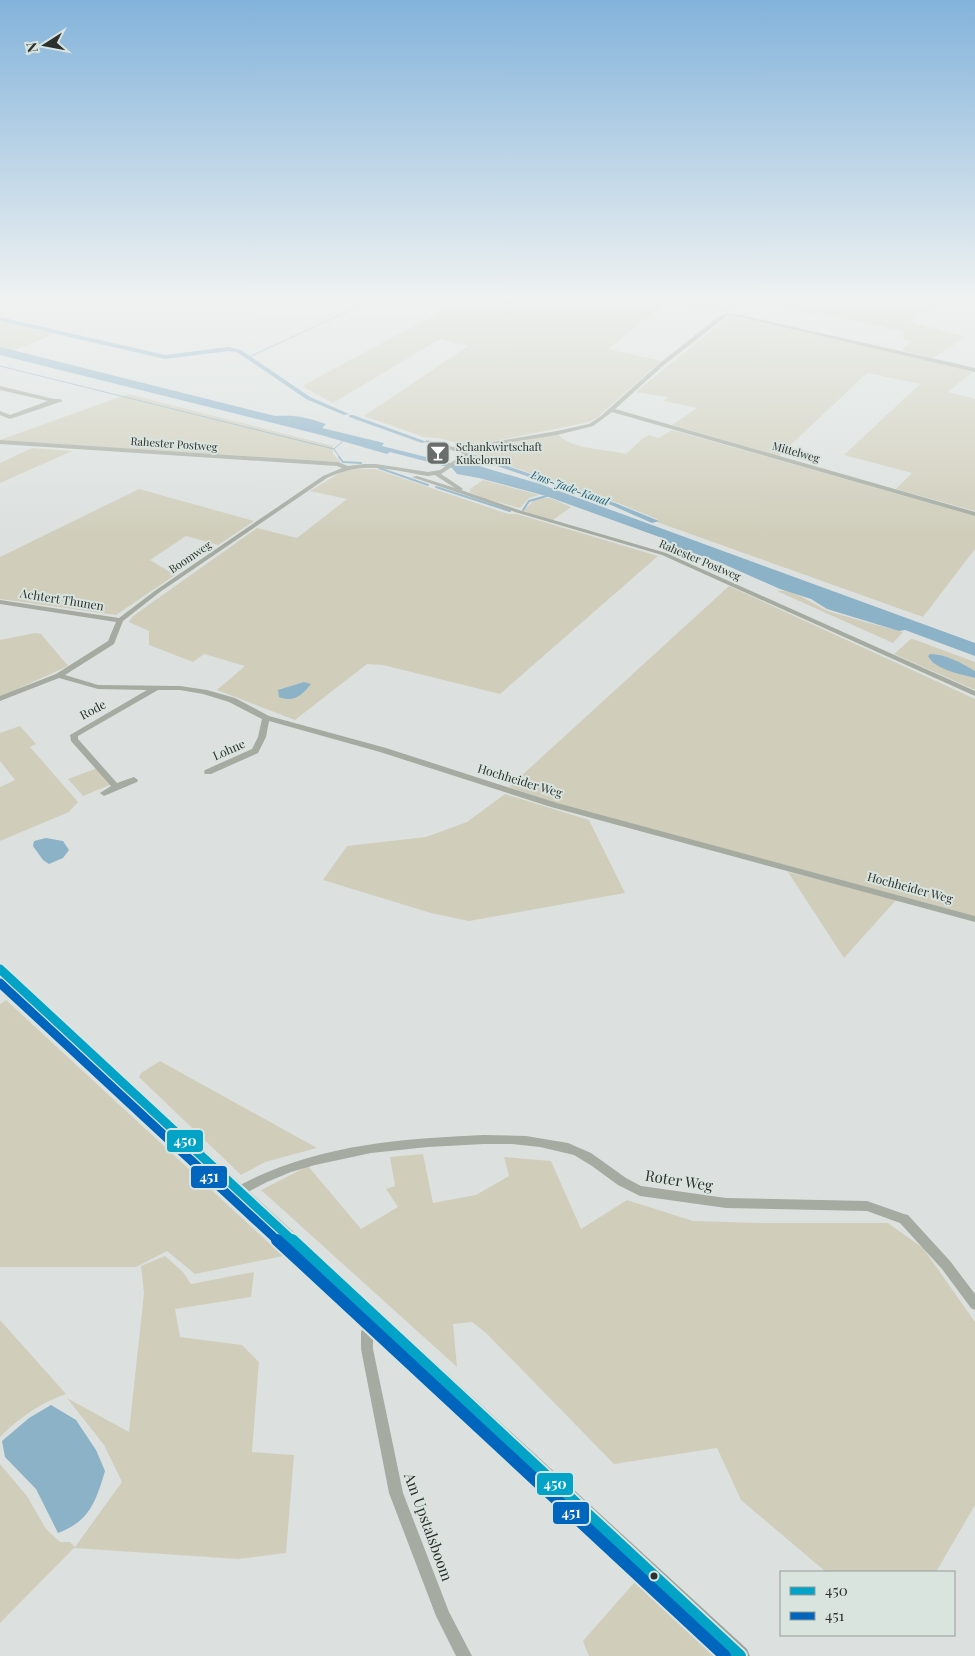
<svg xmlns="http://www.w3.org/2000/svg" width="975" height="1656" font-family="'Playfair Display',serif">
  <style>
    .green { fill: #d0cebb }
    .water { fill: #8cb2c8 }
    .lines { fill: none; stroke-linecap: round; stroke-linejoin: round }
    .stream-far1 { stroke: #8cb2c8; stroke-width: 1 }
    .stream { stroke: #8cb2c8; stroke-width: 2 }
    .canal { fill: #8cb2c8; fill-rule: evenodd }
    .minor { fill: #a5aba1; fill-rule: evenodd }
    .major { fill: #9ba297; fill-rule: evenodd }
    .bus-1-far1-casing { stroke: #d9e4df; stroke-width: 13 }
    .bus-1-casing { stroke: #d9e4df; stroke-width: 16 }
    .bus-2-far1-casing { stroke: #d9e4df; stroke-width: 13 }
    .bus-2-casing { stroke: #d9e4df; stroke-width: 16 }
    .bus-1-far1 { stroke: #02a3c6; stroke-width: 9 }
    .bus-1 { stroke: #02a3c6; stroke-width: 12 }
    .bus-2-far1 { stroke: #0065bd; stroke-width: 9 }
    .bus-2 { stroke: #0065bd; stroke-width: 12 }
    .bus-dot { fill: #2c302e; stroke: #d9e4df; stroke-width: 2 }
    .labels { text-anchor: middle; stroke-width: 4; stroke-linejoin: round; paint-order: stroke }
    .far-street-label { font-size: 11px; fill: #2c302e; stroke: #d9e4df }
    .far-poi-label { font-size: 11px; fill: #2c302e; stroke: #d9e4df; text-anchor: start }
    .far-water-label { font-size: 11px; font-style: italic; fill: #1b5c7c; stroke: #d9e4df }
    .street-label { font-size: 12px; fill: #2c302e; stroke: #d9e4df }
    .near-street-label { font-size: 15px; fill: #2c302e; stroke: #d9e4df }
    .line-badge { stroke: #d9e4df; stroke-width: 2 }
    .badge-label { font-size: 14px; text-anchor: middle; font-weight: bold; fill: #fff }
  </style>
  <rect width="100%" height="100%" fill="#dce1df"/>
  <g class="green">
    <path d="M462 300H751L731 311 722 312 666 303 608 349 661 361 598 417 589 422 476 445 467 446 438 438 424 437 364 416 468 346 440 339 333 403 305 388 304 385Z"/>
    <path d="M799 300H813L859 310 876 300H945L909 322 966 337 932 358 901 350 913 341 904 339 902 335 906 332 821 313 817 315 786 309 788 307H787Z"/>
    <path d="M729 316 742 317 974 371 948 392 975 399V511L896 489 912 473 844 455 920 384 867 373 779 456 672 425 697 408 664 401 667 397 636 392Z"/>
    <path d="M0 321 54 334 13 351 0 347Z"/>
    <path d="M128 394 333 446V454L341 462 0 440Z"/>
    <path d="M672 430 975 516V549L923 617 657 522V519L618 503 474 454C501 443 530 439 558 435 578 451 602 448 626 454L642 439 649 435 659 438Z"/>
    <path d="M32 448 72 451 0 483V463Z"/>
    <path d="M357 469H375L508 514H517L658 556 500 694 383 665 367 664 295 720 217 690 245 666 204 654 193 662 149 645V631L129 622 133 616 257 528 297 538 347 499 310 491 343 471Z"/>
    <path d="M483 480 539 495 529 498 520 508 483 498 470 492V489Z"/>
    <path d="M139 489 254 521 218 545 186 536 150 560 175 575 116 615 0 599V557Z"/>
    <path d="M543 498H550L571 507 553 520 523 511 534 500Z"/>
    <path d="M729 586 975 699V916L554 803 509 787Z"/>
    <path d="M777 591C796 589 814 606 831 612 855 619 879 626 903 632L893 643Z"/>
    <path d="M35 633 41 634 68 666 0 697V640Z"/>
    <path d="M911 639H913L975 662V671L949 658 957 673 975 678V690L894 654Z"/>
    <path d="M20 726 36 744 30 747 78 802 69 812 0 841V787L15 780 0 761V733Z"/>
    <path d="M97 768 112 784 83 796 68 779Z"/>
    <path d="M505 794 589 820 625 893 469 921 431 913 323 880 347 846 426 837 467 822Z"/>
    <path d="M788 872 897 899 844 958Z"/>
    <path d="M6 1000 283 1256 195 1274 167 1251 136 1267H0V1004Z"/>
    <path d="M160 1061 317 1148 265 1162 241 1175 139 1077 141 1073Z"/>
    <path d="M423 1154 433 1203 476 1195 509 1176 504 1157 551 1161 581 1229 627 1200 693 1221 761 1223H888L923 1248 975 1322V1505L936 1572H826L741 1500 717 1448 614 1464 486 1333 472 1322 453 1324 457 1367 261 1190 308 1166 361 1229 398 1207 386 1189 395 1186 390 1157Z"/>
    <path d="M165 1256 183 1272 191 1284 254 1272 251 1297 175 1309 180 1337 242 1345 259 1362 252 1452 294 1455 286 1553 238 1559 74 1548 0 1623V1464L27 1496 46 1529 60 1542H70L75 1547 122 1482 104 1445 67 1398 129 1432 144 1293 141 1266Z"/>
    <path d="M0 1320 66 1394C40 1403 19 1418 0 1437Z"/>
    <path d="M640 1576 724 1656H589L583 1641Z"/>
  </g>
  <g class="water">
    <path d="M0 347 275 416C298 415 305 417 326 424L322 428 384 443 382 446 458 465 469 463 540 484 975 643V656L905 630 899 631 827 609 811 599 780 589 719 562 673 546 665 539 546 496 479 478 457 474 452 468 390 452 387 454 321 435 0 355Z"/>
    <path d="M930 654C946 654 961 663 975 671V678C961 674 935 670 928 656Z"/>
    <path d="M304 682 311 684C302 695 294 703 279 697L278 690Z"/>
    <path d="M46 838 63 841 69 850 63 858 49 864 43 860 33 846 34 841Z"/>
    <path d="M51 1405 76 1420 96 1450 105 1471C96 1501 90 1521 58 1533L36 1489 5 1457 2 1441 29 1418Z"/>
  </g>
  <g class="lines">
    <g class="stream-far1">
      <path d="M249 357 373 300"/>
      <path d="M0 366 334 449"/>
      <path d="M340 458 334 449 345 439"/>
    </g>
    <g class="stream">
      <path d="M339 457 343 462 361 463"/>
      <path d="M379 468 428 485"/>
      <path d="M436 487 510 511"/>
      <path d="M523 510 529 501 550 495"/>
    </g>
    <g class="canal">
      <path d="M0 317 165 355 229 347 241 350 310 397 349 414 344 415 306 399 237 352 229 351 165 359 0 321Z"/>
      <path d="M349 415H353L427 442 422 443 349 417Z"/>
      <path d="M468 454H472L615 503 659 521 652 523 611 505 468 456Z"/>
    </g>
    <g class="minor">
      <path d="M726 314 741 315 975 368V372L741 317 727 316 664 365 615 409 975 512V516L612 412 593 426 557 435 494 445 471 454 441 474 462 488 463 489 461 490 519 510 666 553 975 691V696L662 555 515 512 412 477 417 476 455 488 435 475 428 476C389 470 365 460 327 478L160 592 123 621 114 644 65 675 98 685 180 686 207 690 235 698 269 716 386 748 557 803 975 916V922L551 807 380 752 269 721 266 737 258 753 211 774H205L204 772 205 770 252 749 258 737 262 719 229 702 203 694 180 690H158L78 736V739L117 783 134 777 138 780 137 782 104 796 100 793 111 786 71 741 70 735 147 690 98 689 59 678 0 701V696L56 674 86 655 108 641 116 622 0 604V600L119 618 156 590 323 476 342 468 337 466 0 444V440L338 462 348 466 364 464H376L428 472 440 470 464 454 426 442V440L469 451 493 442 557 431 589 424 601 416 660 363 718 317Z"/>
      <path d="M0 386 54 399H60L63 401 10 419 0 415V411L10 415 48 401 0 390Z"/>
      <path d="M484 1135 526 1136 568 1143 591 1153 626 1178 641 1186 726 1198 867 1201 904 1214 908 1215 950 1261 975 1294V1310L971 1308 942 1269 900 1223 867 1211 726 1208 640 1196 618 1185 592 1166 574 1155 540 1147 512 1144H484L428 1147 371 1153 315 1165 291 1172 267 1182 238 1197 234 1196 232 1192 234 1188C315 1145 394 1139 484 1135Z"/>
      <path d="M373 1310 377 1312 379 1316 373 1332V1349L403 1493 449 1612 472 1656H456L436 1616 389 1493 361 1349V1332L369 1312Z"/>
    </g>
    <path class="major" d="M0 964 4 966 747 1649 750 1656H726L0 976Z"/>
    <g class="bus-1-far1-casing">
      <path id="bus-1-far1" d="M0 969 293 1241"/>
    </g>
    <g class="bus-1-casing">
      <path id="bus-1" d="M292 1240 740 1656"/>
    </g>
    <g class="bus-2-far1-casing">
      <path id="bus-2-far1" d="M0 983 278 1241"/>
    </g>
    <g class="bus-2-casing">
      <path id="bus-2" d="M277 1240 725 1656"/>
    </g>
    <use href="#bus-1-far1" class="bus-1-far1"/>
    <use href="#bus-1" class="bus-1"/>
    <use href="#bus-2-far1" class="bus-2-far1"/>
    <use href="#bus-2" class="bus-2"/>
  </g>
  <linearGradient id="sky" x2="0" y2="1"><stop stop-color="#83b3db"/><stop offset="0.56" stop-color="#eff2f1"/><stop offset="1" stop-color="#eff2f1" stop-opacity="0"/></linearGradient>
  <rect width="975" height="532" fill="url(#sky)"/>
  <defs>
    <g id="bar-square" transform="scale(1.25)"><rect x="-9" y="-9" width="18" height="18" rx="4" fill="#6a6e6c" stroke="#d9e4df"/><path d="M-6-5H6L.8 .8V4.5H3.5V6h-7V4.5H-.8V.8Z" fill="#fff"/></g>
  </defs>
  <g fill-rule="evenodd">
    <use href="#bar-square" x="438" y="453"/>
  </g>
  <circle class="bus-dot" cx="654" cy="1576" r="4.5"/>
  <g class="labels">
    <g class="far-street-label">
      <text transform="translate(174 444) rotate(4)" y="4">Rahester Postweg</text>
      <text transform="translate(796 452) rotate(16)" y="4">Mittelweg</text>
      <text transform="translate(190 557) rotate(-34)" y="4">Boomweg</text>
      <text transform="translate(700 560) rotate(23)" y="4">Rahester Postweg</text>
    </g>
    <g class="far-poi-label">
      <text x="456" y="451">Schankwirtschaft<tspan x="456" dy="13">Kukelorum</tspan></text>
    </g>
    <g class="far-water-label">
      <text transform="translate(570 488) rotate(20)" y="4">Ems-Jade-Kanal</text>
    </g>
    <g class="street-label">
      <text transform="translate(62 600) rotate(9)" y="4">Achtert Thunen</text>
      <text transform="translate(93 710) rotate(-28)" y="4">Rode</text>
      <text transform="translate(229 750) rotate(-24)" y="4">Lohne</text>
      <text transform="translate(520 781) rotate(17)" y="4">Hochheider Weg</text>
      <text transform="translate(910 888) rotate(15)" y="4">Hochheider Weg</text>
    </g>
    <g class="near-street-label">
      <text transform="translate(679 1181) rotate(9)" y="5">Roter Weg</text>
      <text transform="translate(428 1527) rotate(70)" y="5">Am Upstalsboom</text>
    </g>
  </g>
  <g class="line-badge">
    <rect x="166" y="1129" width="38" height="24" rx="5" fill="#02a3c6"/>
    <rect x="190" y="1165" width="38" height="24" rx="5" fill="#0065bd"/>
    <rect x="536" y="1472" width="38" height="24" rx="5" fill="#02a3c6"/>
    <rect x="552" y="1501" width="38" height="24" rx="5" fill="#0065bd"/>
  </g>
  <g class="badge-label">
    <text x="185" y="1146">450</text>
    <text x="209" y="1182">451</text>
    <text x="555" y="1489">450</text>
    <text x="571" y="1518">451</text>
  </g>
  <rect x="780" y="1571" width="175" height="65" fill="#d9e4df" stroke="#949c98"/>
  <rect x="790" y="1587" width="25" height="8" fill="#02a3c6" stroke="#949c98"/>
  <text x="825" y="1596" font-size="15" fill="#2c302e">450</text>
  <rect x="790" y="1612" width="25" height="8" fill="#0065bd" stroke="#949c98"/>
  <text x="825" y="1621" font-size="15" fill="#2c302e">451</text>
  <g transform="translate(45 45) rotate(259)" stroke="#d9e4df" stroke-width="4" paint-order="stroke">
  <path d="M0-4L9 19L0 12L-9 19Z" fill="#2c302e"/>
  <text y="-8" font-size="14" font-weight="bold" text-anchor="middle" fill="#2c302e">N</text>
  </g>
</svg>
